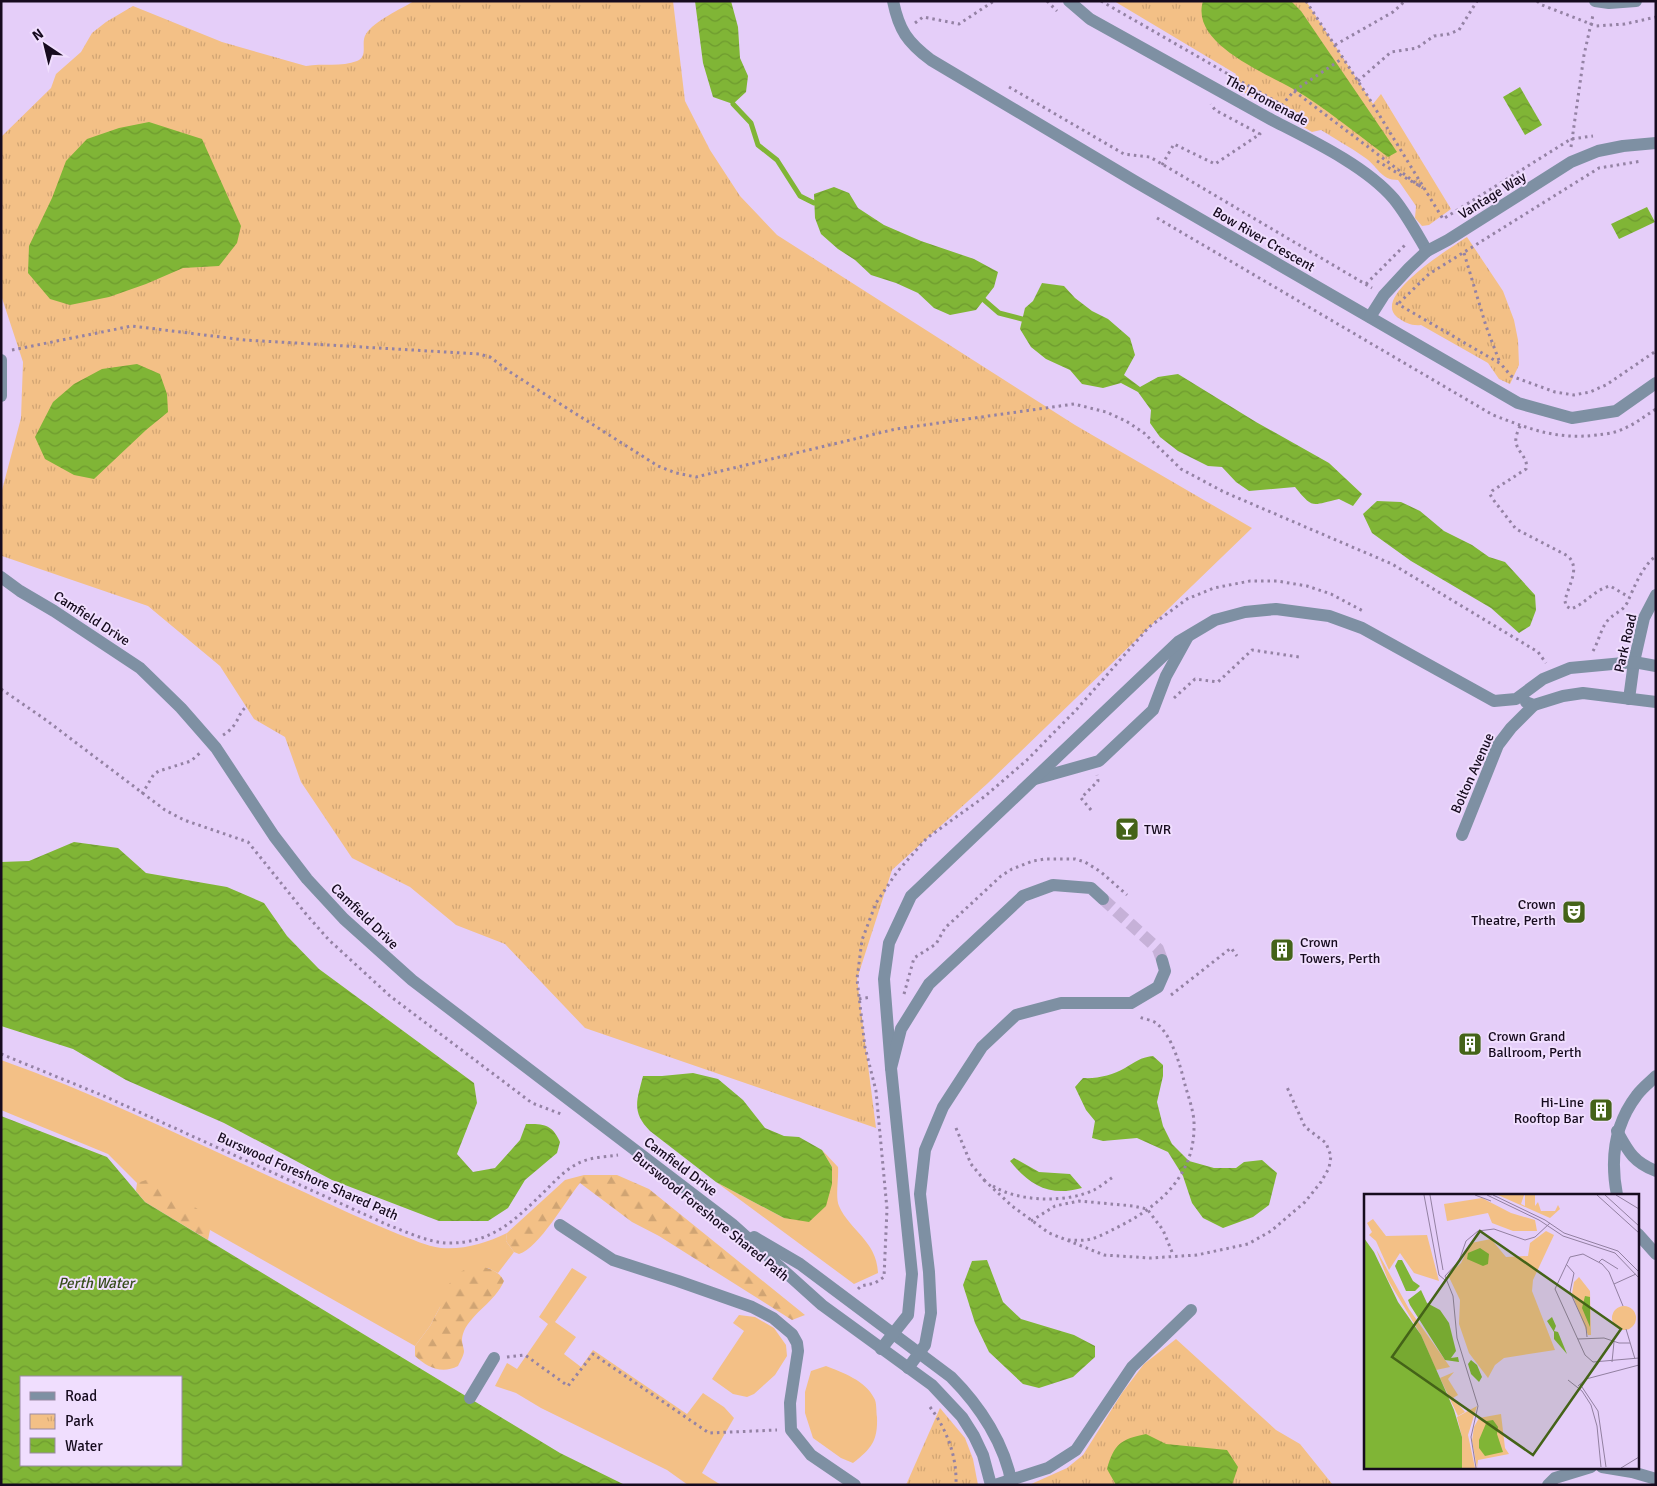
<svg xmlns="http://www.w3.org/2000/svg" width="1657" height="1486" font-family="Signika,sans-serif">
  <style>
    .green { fill: #f3c086 }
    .forest { fill: url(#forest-firs) }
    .park { fill: url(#park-tufts) }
    .water { fill: url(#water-waves); fill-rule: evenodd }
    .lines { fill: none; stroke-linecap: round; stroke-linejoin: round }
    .stream { stroke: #80b536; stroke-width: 5 }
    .minor-tunnel { stroke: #c6b1d8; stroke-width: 12; stroke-dasharray: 12 6; stroke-linecap: butt }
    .path { stroke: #9482a4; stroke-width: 3; stroke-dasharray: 2.5 4; stroke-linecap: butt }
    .minor { stroke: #7e90a3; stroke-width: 12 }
    .labels { text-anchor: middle; stroke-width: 4; stroke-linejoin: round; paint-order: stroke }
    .street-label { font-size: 14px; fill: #160b1e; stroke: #f0defe }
    .poi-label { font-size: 14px; fill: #160b1e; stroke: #f0defe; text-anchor: start }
    .water-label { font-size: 15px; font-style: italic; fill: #374d1d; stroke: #f0defe }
    .inset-road { fill: none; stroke: #9280a1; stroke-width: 1 }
    .view { fill: #446318; fill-opacity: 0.15; stroke: #446318; stroke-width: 2.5 }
    .inset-edge { fill: none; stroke: #160b1e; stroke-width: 2.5 }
  </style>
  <defs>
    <pattern id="forest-firs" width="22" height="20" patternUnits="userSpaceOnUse" patternTransform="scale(1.25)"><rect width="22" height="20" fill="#f3c086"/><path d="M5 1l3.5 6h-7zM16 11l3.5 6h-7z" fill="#d0a473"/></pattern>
    <pattern id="park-tufts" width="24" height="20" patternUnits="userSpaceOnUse" patternTransform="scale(1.25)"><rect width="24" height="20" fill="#f3c086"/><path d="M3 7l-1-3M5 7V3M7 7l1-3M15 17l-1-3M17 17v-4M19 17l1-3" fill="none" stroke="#d0a473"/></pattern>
    <pattern id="water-waves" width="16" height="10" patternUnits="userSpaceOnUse" patternTransform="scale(1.25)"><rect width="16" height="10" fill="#80b536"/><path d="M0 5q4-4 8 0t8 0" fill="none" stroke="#6e9a2f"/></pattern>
  </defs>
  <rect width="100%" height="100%" fill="#e5cef9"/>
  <g class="green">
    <path d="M1 1060C105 1097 204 1147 304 1192 335 1207 366 1221 398 1234 412 1239 426 1246 441 1248 464 1250 486 1243 507 1233L506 1241 514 1252 498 1273 488 1268 440 1307 430 1326 415 1346 210 1230 137 1183 108 1154 1 1110Z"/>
    <path d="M822 1150 838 1167C839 1177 835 1197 839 1206 850 1231 877 1241 878 1273L854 1284 716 1182 784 1218 832 1167Z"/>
    <path d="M572 1268 587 1277 555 1322 576 1337 564 1354 581 1367 593 1350 687 1414 703 1393 724 1407 734 1418 702 1473 721 1485H688L667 1470 541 1408 516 1393 495 1386 507 1363 517 1369 548 1324 539 1317Z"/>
    <path d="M739 1315 755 1317 774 1328 786 1345 787 1356 775 1375 754 1394 747 1397 733 1394 712 1379 744 1331 733 1323Z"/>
    <path d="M826 1366C842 1372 866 1381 874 1398 877 1402 876 1412 877 1417 878 1441 871 1449 853 1463L841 1458 813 1438 805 1413V1392L811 1371Z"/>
  </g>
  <g class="forest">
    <path d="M584 1175H617L649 1189 805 1315 792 1320 659 1236 632 1222 580 1183C566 1200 539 1248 519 1254L514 1252 506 1241 507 1233 565 1180Z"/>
    <path d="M149 1179 201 1211 210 1230 208 1240 145 1202 136 1191 137 1183Z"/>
    <path d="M472 1265C485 1267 498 1269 504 1281 495 1302 473 1312 464 1331 460 1341 463 1343 464 1351 464 1355 460 1362 458 1366 442 1374 428 1368 415 1356V1346L430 1326 440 1307 449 1284 459 1273Z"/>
  </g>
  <g class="park">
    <path d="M414 1H673L685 101 710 150 740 196 777 235 1075 425 1252 528 988 783 892 870 857 979 876 1128 585 1028 505 944 456 925 410 887 352 858 301 782 285 737 254 719 220 666 148 606 2 556 1 554V494L21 418 23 362 1 295V137L51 88 56 74 81 52 92 33 106 22 133 6 222 42 306 66C322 63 342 67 357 61 369 56 360 43 366 34 374 21 401 9 414 1Z"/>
    <path d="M1114 1H1306L1373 104 1381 94 1451 209 1429 225 1422 226 1415 218 1416 206 1398 180C1380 180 1378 166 1364 157 1350 147 1335 139 1321 130L1312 132 1231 85 1236 74Z"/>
    <path d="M1467 237 1503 291 1514 320 1518 340 1519 365 1510 384 1499 379 1488 363 1421 325C1412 326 1405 323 1397 317 1371 296 1452 247 1467 237Z"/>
    <path d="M1176 1339 1276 1430 1300 1444 1333 1485H1029L1067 1468 1083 1455 1122 1393 1144 1364Z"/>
    <path d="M940 1408 965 1438 973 1459 978 1485H906Z"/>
  </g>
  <g class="water">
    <path d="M695 1H731L738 27 740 58 748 76 746 92 733 104 713 97 703 63Z"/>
    <path d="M1203 1H1291L1301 11 1397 152 1388 157C1361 137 1334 115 1305 96 1276 76 1189 47 1203 1Z"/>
    <path d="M1520 87 1542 125 1525 135 1503 97Z"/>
    <path d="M149 122 202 139 241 226 237 243 219 266 183 268 146 284 109 297 70 305 50 299 28 273 29 246 52 198 66 161 87 139 119 128Z"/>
    <path d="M834 187 849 193 858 208 884 225 921 241 974 259 998 272 994 287 976 310 950 315 934 308 918 293 896 283 871 275 855 260 838 249 821 234 815 218 814 194Z"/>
    <path d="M1647 207 1655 222 1619 239 1611 224Z"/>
    <path d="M1042 283 1064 286 1075 298 1092 311 1108 319 1130 338 1135 355 1124 375 1140 387 1158 377 1178 374 1256 422 1329 463 1362 494 1353 506 1339 499C1311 505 1314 510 1295 487L1249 491 1236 482 1222 467 1208 466 1178 451 1160 437 1150 423 1151 410 1138 392 1121 383 1103 388 1082 384 1070 370 1046 359 1031 347 1020 329 1025 308 1033 301Z"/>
    <path d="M137 364 160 374 167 394 168 412 146 430 94 479 74 475 45 459 35 437 53 402 74 384 102 369Z"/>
    <path d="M1377 501 1401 502 1420 511 1444 531 1472 545 1489 557 1505 562 1535 595 1536 610 1530 626 1519 633 1491 608 1411 561 1372 533 1363 514Z"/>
    <path d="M74 842 118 848 146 873 227 887 264 903 287 936 319 969 474 1083 477 1103 457 1154 473 1172 495 1168 520 1140 526 1124C544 1124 552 1124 560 1142L557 1153 525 1180 508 1208 488 1221H439L332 1180 224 1123 126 1080 73 1049 1 1026V862L29 861Z"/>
    <path d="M1153 1056 1163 1065V1076L1157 1102 1163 1126 1172 1144 1189 1161 1214 1168H1236L1244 1162 1262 1160 1277 1173 1269 1205 1253 1217 1223 1228 1203 1218 1192 1203 1183 1176 1168 1152 1137 1138 1103 1141 1092 1138 1095 1121 1086 1110 1075 1087 1083 1078C1097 1079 1113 1075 1125 1068 1137 1061 1139 1058 1153 1056Z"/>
    <path d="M693 1073 718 1079 743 1100 765 1128 784 1136 799 1137 822 1150 832 1167V1184L826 1206 809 1222 784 1218 716 1182 650 1131C631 1112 637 1100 643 1076H662Z"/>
    <path d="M1 1116 107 1157 145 1202 560 1453 625 1485H1ZM21 1377H181V1465H21Z"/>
    <path d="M1014 1158 1039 1172 1070 1174 1082 1188C1050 1197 1030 1186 1010 1161Z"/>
    <path d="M987 1260 1003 1302 1021 1319 1074 1335 1095 1346V1357L1073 1377 1039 1388 1023 1384 989 1352 975 1323 963 1285 972 1261Z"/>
    <path d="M1146 1434 1166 1444 1227 1450 1238 1467 1232 1485H1116L1107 1469C1114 1444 1121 1439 1146 1434Z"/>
  </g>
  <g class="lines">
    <g class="stream">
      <path d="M733 104 751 123 758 145 777 160 800 196 814 203"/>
      <path d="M984 300 999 313 1022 319"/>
    </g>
    <path class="minor-tunnel" d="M1103 899 1158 949 1162 960"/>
    <g class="path">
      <path d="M1047 1 1057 11"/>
      <path d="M1101 1 1282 105 1294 91 1343 58"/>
      <path d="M1306 1 1367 95 1443 219 1571 139 1593 136"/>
      <path d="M1537 1 1542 5 1596 26 1625 24 1656 17"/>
      <path d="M915 23 923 17 959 24 994 1"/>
      <path d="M1335 45 1393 12 1405 1"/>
      <path d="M1358 81 1391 52 1417 48 1434 36 1449 34 1459 30 1477 1"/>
      <path d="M1009 87 1124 154 1150 157 1372 288"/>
      <path d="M1294 91 1421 187"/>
      <path d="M1281 108 1282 105 1298 115"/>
      <path d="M1571 147 1584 55 1593 15"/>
      <path d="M1377 161 1423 188"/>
      <path d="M1162 165 1174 144 1215 164 1260 134 1215 110 1211 104"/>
      <path d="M1157 218 1493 415C1530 429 1556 440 1597 435 1605 434 1615 433 1623 429 1635 424 1645 416 1656 409"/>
      <path d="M1464 253 1486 326 1500 363"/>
      <path d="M1366 284 1406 244"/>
      <path d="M1396 303 1501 364 1511 376 1555 392 1574 395 1590 392 1606 385 1656 351"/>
      <path d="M1399 303 1429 274 1599 168 1642 161"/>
      <path d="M12 350 132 326 245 340 479 354 490 357 510 372 658 466 676 473 696 477 896 429 1074 404 1106 412 1126 421 1144 433 1181 469 1224 492 1392 564 1538 652 1546 663"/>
      <path d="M1520 426C1518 431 1515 437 1516 442 1517 452 1529 458 1526 469L1492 491 1490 494 1492 498 1516 529 1568 556C1581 569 1568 585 1565 601L1566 606 1571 609C1585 604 1594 590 1610 586L1629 597"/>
      <path d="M1593 651C1599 641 1601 627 1609 619 1615 613 1623 611 1627 603 1634 588 1642 566 1656 556"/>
      <path d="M1 689 46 720 165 810 184 820 248 842 306 914 329 940 390 996 532 1103 561 1114"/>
      <path d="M1174 698 1195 679 1218 682 1252 650 1299 657 1302 659"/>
      <path d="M223 735C228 732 233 728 236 722 240 716 240 712 246 707"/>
      <path d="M142 794 154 774 159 771 191 761 202 751"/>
      <path d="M1091 810 1081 798 1098 781 1097 775"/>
      <path d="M904 994 914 958 936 944 945 928 1001 876 1012 869 1033 861 1045 859H1075L1085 862 1101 872 1127 895"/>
      <path d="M1171 995 1231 948 1237 956"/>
      <path d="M859 999 871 997"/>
      <path d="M1 1054 104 1096 388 1225C407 1232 427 1242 447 1243 492 1244 515 1220 545 1191 555 1181 565 1170 577 1164 589 1157 605 1157 618 1155"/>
      <path d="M956 1128 971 1164 985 1181"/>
      <path d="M984 1180 1012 1206 1049 1233 1104 1255 1150 1258 1197 1255 1248 1244 1271 1231 1305 1202 1321 1182 1329 1168 1331 1156 1326 1143 1305 1127 1286 1085"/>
      <path d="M993 1186C1018 1202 1067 1203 1094 1190 1100 1187 1107 1181 1113 1177"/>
      <path d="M1031 1221 1055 1206 1079 1201 1133 1206 1147 1209 1163 1230 1172 1252V1256"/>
      <path d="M1068 1240C1076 1240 1084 1241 1091 1239 1099 1237 1108 1232 1116 1228 1157 1208 1193 1178 1194 1129 1195 1112 1188 1097 1184 1081 1180 1064 1171 1034 1156 1023 1152 1020 1144 1019 1139 1017"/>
      <path d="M858 1289 861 1286 875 1283 884 1277 887 1209 876 1091 865 1047 857 979 862 940 876 903 897 872 927 838 984 797 1027 760 1077 709 1149 627 1187 599 1214 588 1250 581H1277L1307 586 1331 594 1363 611"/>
      <path d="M507 1357 525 1355 568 1386 593 1354 709 1433 777 1430"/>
      <path d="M930 1407C947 1430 957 1456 956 1485"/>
    </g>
    <g class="minor">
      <path d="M893 1C899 30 907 42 931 60L1136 182 1518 403 1572 418 1616 411 1656 383"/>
      <path d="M1069 1 1090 19 1272 120C1311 140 1366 166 1394 199 1407 215 1417 234 1427 251"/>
      <path d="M1595 1 1609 3 1636 1"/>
      <path d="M1370 317 1384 295 1409 268 1427 251 1448 240 1571 162 1598 151 1623 146 1656 143"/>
      <path d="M1 360V396"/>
      <path d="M1 577 20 591 54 611 140 668 181 708 216 748 274 836 307 879 344 919 412 980 732 1224 822 1305 932 1385 962 1417 974 1436 983 1455 991 1485"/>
      <path d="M1629 699 1634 662 1644 618 1656 595"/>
      <path d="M1526 702 1534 705 1563 696 1583 693 1656 702"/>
      <path d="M1035 779 1099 761 1153 710 1166 676 1187 638"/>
      <path d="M1462 835 1498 745 1511 728 1534 705"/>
      <path d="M891 1068 884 979 889 943 911 896 1178 642 1215 620 1245 612 1276 609 1329 616 1362 628 1494 701 1516 699 1543 679 1570 668 1634 662 1656 666"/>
      <path d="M1617 1131C1628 1151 1633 1162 1656 1171"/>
      <path d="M1617 1195C1610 1159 1614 1125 1637 1095 1642 1088 1650 1082 1656 1076"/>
      <path d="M560 1225 613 1260 678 1281 752 1307 773 1318 792 1334 797 1343 798 1351 790 1403 791 1430 811 1455 855 1485"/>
      <path d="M1638 1234 1656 1254"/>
      <path d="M754 1237 800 1264 951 1377C980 1406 1005 1444 1012 1485"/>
      <path d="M881 1349 908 1315 912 1274 891 1068 901 1029 929 984 1023 896 1053 885 1091 888 1103 899"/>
      <path d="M908 1368 925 1345 931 1313 929 1272 920 1194 925 1150 943 1107 982 1047 1016 1015 1061 1003H1131L1158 987 1165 971 1162 960"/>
      <path d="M470 1398 494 1358"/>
      <path d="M1602 1467 1632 1472 1656 1479"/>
      <path d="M995 1485 1048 1468 1076 1450 1132 1367 1191 1310"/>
      <path d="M1548 1485 1555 1478 1591 1467"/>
    </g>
  </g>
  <defs>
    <g id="bar-square" transform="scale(1.25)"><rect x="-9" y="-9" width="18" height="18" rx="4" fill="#446318" stroke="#f0defe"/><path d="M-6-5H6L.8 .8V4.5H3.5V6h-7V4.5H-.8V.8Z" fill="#fff"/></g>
    <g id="theatre-square" transform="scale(1.25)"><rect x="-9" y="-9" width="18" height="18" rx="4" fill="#446318" stroke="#f0defe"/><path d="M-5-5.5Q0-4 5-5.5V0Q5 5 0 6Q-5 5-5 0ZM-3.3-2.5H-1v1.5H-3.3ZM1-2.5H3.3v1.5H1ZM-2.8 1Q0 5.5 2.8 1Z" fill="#fff"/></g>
    <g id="building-square" transform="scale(1.25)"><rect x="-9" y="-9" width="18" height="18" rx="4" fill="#446318" stroke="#f0defe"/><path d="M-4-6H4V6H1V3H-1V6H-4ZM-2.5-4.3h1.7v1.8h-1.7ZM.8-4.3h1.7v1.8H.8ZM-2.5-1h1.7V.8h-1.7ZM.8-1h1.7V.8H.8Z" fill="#fff"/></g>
  </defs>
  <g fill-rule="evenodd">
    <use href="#bar-square" x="1127" y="829"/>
    <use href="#theatre-square" x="1574" y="912"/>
    <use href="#building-square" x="1282" y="950"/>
    <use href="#building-square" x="1470" y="1044"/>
    <use href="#building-square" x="1601" y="1110"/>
  </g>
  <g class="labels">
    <g class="street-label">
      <text transform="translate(1267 100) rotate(28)" y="5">The Promenade</text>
      <text transform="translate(1492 195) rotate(-32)" y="5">Vantage Way</text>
      <text transform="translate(1264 239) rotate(30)" y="5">Bow River Crescent</text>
      <text transform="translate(92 618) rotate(33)" y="5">Camfield Drive</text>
      <text transform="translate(1625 643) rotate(-77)" y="5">Park Road</text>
      <text transform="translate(1472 773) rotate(-66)" y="5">Bolton Avenue</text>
      <text transform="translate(365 916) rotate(44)" y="5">Camfield Drive</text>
      <text transform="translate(681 1166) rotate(37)" y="5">Camfield Drive</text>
      <text transform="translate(308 1176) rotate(24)" y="5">Burswood Foreshore Shared Path</text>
      <text transform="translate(711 1216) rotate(39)" y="5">Burswood Foreshore Shared Path</text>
    </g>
    <g class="poi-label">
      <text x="1144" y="834">TWR</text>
      <text x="1556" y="909" text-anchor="end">Crown<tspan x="1556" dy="16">Theatre, Perth</tspan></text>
      <text x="1300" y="947">Crown<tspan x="1300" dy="16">Towers, Perth</tspan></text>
      <text x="1488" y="1041">Crown Grand<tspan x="1488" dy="16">Ballroom, Perth</tspan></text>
      <text x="1584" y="1107" text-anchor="end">Hi-Line<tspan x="1584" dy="16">Rooftop Bar</tspan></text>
    </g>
    <g class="water-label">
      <text x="96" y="1288">Perth Water</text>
    </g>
  </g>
  <g transform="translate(1364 1194)">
    <rect width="275" height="275" fill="#e5cef9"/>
    <path d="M134 1H160L157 10 161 12V1H171V12L174 8 177 17H191L194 11 196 15 186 24ZM12 55 45 115 86 173 72 176 57 141 24 86ZM90 178 84 185 94 201 89 204 101 218 94 222 76 184Z" fill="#f3c086"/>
    <path d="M118 4 147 19 171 26 173 37H149L128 29 124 19 83 27 80 10ZM9 25 22 42 63 41 75 87 50 79 36 59 25 76 12 47 5 41 8 38 3 29ZM182 37 190 41 169 86 168 97 191 156 140 164 131 171 124 184 105 159 95 130 96 106 84 81 97 69 107 49 127 45 142 63 164 62 166 49ZM215 83 226 97 227 141H224L208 100 210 88ZM248 124a12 12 0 1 1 24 0a12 12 0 1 1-24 0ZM113 212 104 241 111 274H98V243L93 223ZM137 220 141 254 145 260 114 266 113 274 108 247 110 233 115 224Z" fill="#f3c086"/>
    <path d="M0 44 10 58 34 108 57 141 90 216 98 243V274H0ZM116 54 125 60 124 70 119 72 103 65 104 59ZM34 66H38L49 87 56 92 51 97H42L31 72ZM57 96 63 109 76 116 85 129 92 157 87 164 94 163 95 168 81 166 46 111 44 106ZM221 102 226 103V133L218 114ZM188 123 192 132 190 137 194 138 203 160 190 145V138L183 127ZM107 166 113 171 118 183 115 188 107 180 104 170ZM129 226 134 233 133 240 139 258 121 262 115 254V246L123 227Z" fill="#80b536"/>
    <path class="inset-road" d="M60 1 75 81 81 86M66 1 79 76M111 1 127 7M123 1 175 26 199 42 251 59 275 84M129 1 181 26 200 39 254 57 275 78M233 1 275 39M241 1 275 32M252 1 275 15M235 68 238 65 254 75M202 70 210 79 206 98 222 133 223 143M250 90 272 80M259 112 245 78 238 70 219 60 206 63 191 95 221 161 229 168 275 164M262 135 271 165M214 145 240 144 255 149H266M248 168 250 148M204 186 218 197 227 211 233 232 237 273M216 190 234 217 242 273M214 192 222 185 275 171M112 274 107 243 114 212 93 144 89 102 81 82 95 67 102 47 114 37 130 35 161 46 171 43 186 29M257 274 275 263"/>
    <path class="view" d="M116 37 257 135 169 261 28 163Z"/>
    <rect width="275" height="275" class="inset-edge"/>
  </g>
  <rect width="1657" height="1486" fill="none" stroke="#160b1e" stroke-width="5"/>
  <rect x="20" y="1376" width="162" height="90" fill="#f0defe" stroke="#998aa4"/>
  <rect x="30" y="1392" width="25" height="8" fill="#7e90a3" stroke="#998aa4"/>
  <text x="65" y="1401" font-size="15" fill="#160b1e">Road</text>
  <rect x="30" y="1414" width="25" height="15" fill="url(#park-tufts)" stroke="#998aa4"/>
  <text x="65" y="1426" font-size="15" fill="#160b1e">Park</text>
  <rect x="30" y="1438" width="25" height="15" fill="url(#water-waves)" stroke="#998aa4"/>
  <text x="65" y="1451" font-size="15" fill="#160b1e">Water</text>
  <g transform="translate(45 45) rotate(325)" stroke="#f0defe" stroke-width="4" paint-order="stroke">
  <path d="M0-4L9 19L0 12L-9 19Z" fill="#160b1e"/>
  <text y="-8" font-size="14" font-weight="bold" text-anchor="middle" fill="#160b1e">N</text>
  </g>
</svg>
